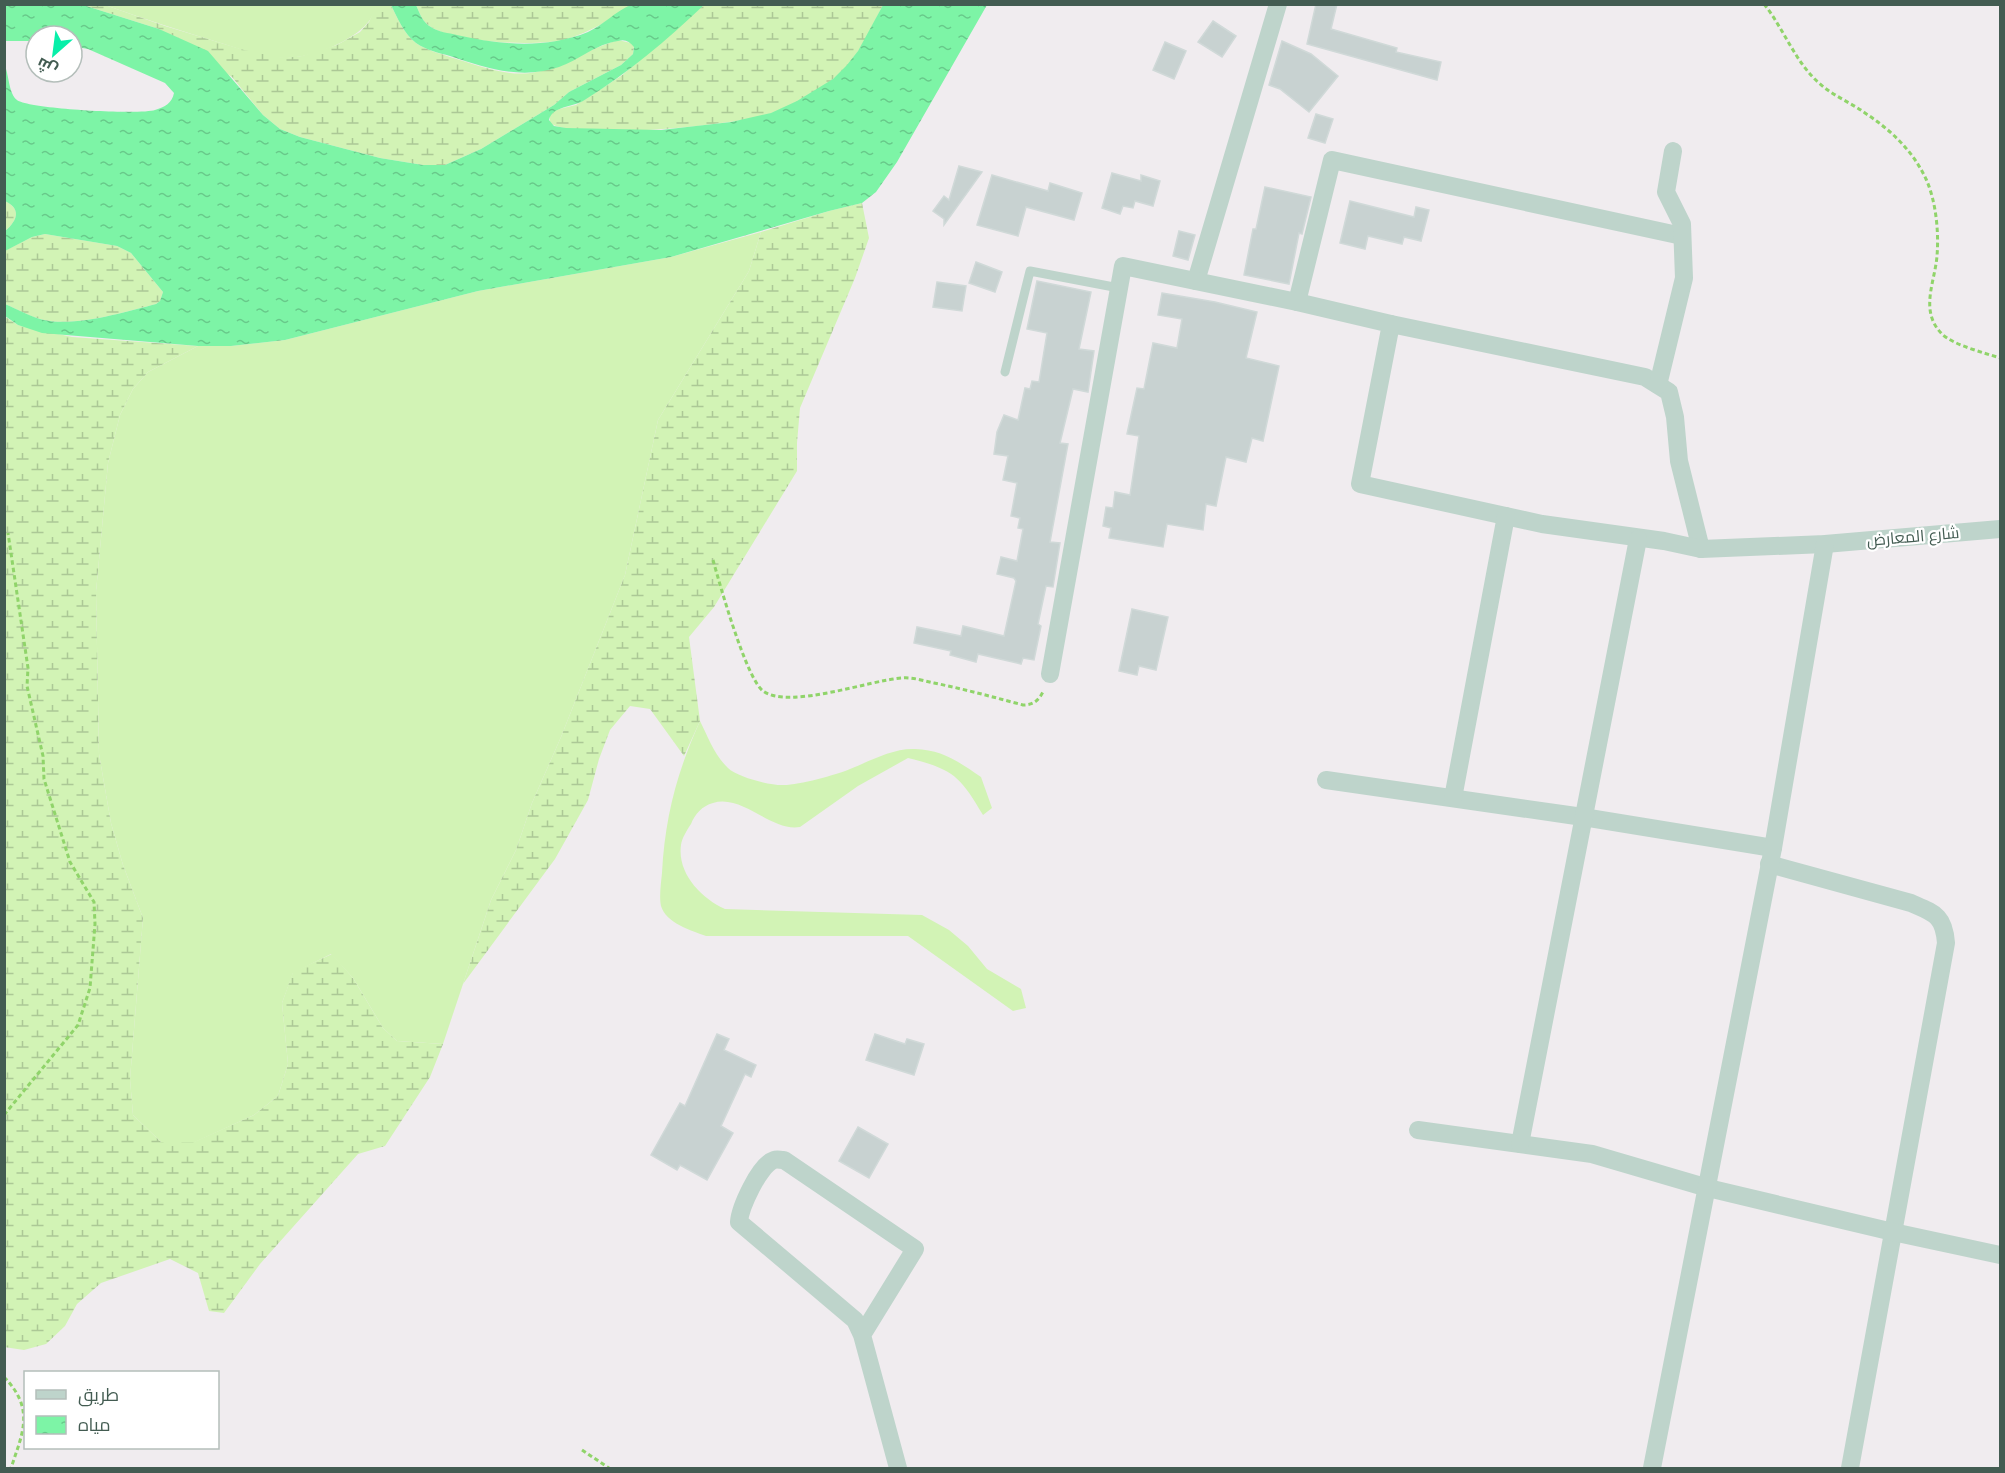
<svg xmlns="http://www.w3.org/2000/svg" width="2005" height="1473" font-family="'DM Sans',Cairo,sans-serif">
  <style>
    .grass { fill: #d2f3b5 }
    .wetland { fill: url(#wetland-marsh) }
    .water { fill: url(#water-ripples) }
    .building { fill: #c8d2d1; stroke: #d0d9d8; stroke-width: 1.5 }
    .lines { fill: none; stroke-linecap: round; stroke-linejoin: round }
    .path { stroke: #90d46a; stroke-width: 3; stroke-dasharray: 4.5 3; stroke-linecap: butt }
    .lane { stroke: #bed4cb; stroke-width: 9 }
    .street { stroke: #bed4cb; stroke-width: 18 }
    .labels { text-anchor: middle; stroke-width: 4.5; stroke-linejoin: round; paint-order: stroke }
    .street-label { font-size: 16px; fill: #435c52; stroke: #fff }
  </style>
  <defs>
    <pattern id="wetland-marsh" width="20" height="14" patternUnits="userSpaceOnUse" patternTransform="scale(1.5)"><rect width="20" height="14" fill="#d2f3b5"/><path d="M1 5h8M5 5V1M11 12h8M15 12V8" fill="none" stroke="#acc896"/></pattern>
    <pattern id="water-ripples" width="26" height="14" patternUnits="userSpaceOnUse" patternTransform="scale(1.5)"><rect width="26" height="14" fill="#7df4a6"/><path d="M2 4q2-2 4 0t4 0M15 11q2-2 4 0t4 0" fill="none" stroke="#68c98a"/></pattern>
  </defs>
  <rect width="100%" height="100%" fill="#f0ecef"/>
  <g class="grass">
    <path d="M377 4C372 23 360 32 344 41 328 50 306 57 287 58 267 59 243 50 224 44 184 32 144 19 105 5Z"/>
    <path d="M761 232 749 271 658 420 625 575 561 737 532 803 516 850 491 900 443 1044 397 1041 383 1028 353 978 331 954 293 973 282 1003 288 1064 278 1096 254 1115 195 1142H161L133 1115 130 1079 143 918 123 865 111 823 99 754 96 592 108 463 120 415 133 389 148 372 198 346H231L285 340 478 291 671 257Z"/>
    <path d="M700 721C708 737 715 756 728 768 737 777 771 786 784 785 799 785 836 775 850 769 870 761 893 748 915 749 943 750 959 762 981 777L992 808 983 815C960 776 953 769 908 758L858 786 800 827C771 832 743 794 713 803 702 806 695 814 691 824 687 830 682 838 681 845 677 873 701 898 725 909L922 915 949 930 968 946 987 969 1021 989 1026 1008 1013 1011 908 936H706C692 931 666 923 661 906 659 897 661 883 662 873 665 817 677 772 700 721Z"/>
  </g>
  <g class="wetland">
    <path d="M377 4 391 5C397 17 404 34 416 43 426 50 439 53 450 57 478 65 507 78 536 72 565 66 590 48 618 40L631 43 634 46 633 54 621 65 569 92 554 105 481 149 445 165H423L380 158 300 137 280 129 263 115 232 77 159 29 83 5H105L165 26 244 50 284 58 302 56 337 45 360 32 369 22Z"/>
    <path d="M416 5H631C612 19 590 32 567 39 538 47 456 43 431 27 423 23 419 12 416 5Z"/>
    <path d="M704 5H883C869 31 857 62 832 80 814 93 793 105 772 113 739 125 576 141 550 123V115L555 110 576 105 621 76Z"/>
    <path d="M5 201C22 209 17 221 5 231Z"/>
    <path d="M862 203 869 238 855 278 800 408 797 443V471L714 607 689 637 700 721 684 756 650 709 630 706 610 730 599 759 588 800 555 859 463 984 491 900 516 850 532 803 561 737 625 575 658 420 749 271 761 232 829 211Z"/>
    <path d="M45 234 117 246 131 253 163 292 160 301 156 304C125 312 76 327 44 320 30 317 17 309 5 304L4 251 32 237Z"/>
    <path d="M4 316 18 325 72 337 198 346 148 372 133 389 120 415 108 463 96 592 99 754 111 823 123 865 143 918 130 1079 133 1115 161 1142H194L254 1115 278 1096 288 1064 282 1003 293 972 332 954 353 978 383 1028 397 1041 443 1044 430 1077 385 1146 358 1154 260 1264 224 1313 209 1311 198 1273 170 1259 101 1283 77 1304 65 1326 46 1344 24 1350 4 1347Z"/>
  </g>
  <path class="water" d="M5 4 83 5 159 29 208 51 263 115 280 129 300 137 380 158 423 165H445L481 149 554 105 569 92 621 65 633 54 634 47C629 41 625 39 618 41 596 44 579 60 559 67 521 80 486 68 450 56 439 53 426 50 416 43 404 34 397 17 391 5H416C419 12 423 23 431 27 438 32 449 33 457 35 500 45 546 49 588 32 603 25 616 11 631 5 640 1 691 4 704 5 667 40 627 74 583 101 573 107 552 106 549 120L554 126 566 128 661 130 731 122 771 113 797 101 833 79 847 65 858 51 883 5H987L897 162 876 192 862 203 829 211 671 257 478 291 285 340 231 346H198L42 333 18 325 5 316V304C17 309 31 317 44 320 76 327 125 312 156 304L160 301 163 292 131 253 117 246 45 234 32 237 5 251V231C17 221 22 209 5 201V66C9 76 9 94 17 100 28 109 140 115 155 110 165 107 172 103 174 93L165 83 88 49 72 46V36H36V41H5Z"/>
  <g class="building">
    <path d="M1316 4H1337L1331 29 1397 48 1396 52 1441 62 1437 80 1307 44Z"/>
    <path d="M1213 21 1236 36 1222 57 1198 42Z"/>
    <path d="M1282 41 1311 54 1338 76 1309 112 1280 89 1269 85Z"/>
    <path d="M1165 42 1186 51 1174 79 1153 70Z"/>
    <path d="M1316 114 1333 119 1325 143 1308 138Z"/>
    <path d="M959 166 982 172 944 225V219L933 211 944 196 949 200Z"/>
    <path d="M1112 173 1141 181V175L1160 181 1153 206 1135 201 1133 208 1123 206 1120 214 1102 208Z"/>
    <path d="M992 175 1048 191 1050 183 1082 193 1074 220 1026 207 1018 236 977 225Z"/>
    <path d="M1265 187 1311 197 1302 234 1299 233 1289 284 1244 275 1253 229H1256Z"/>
    <path d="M1350 201 1414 217 1416 207 1429 210 1421 241 1404 237 1402 244 1368 236 1365 249 1340 243Z"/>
    <path d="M1179 231 1195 235 1188 260 1173 256Z"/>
    <path d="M976 262 1002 272 995 292 969 283Z"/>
    <path d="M1037 281 1091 292 1079 349 1094 351 1088 392 1073 389 1060 443 1068 444 1050 542 1060 543 1053 587 1046 586 1038 624 1041 626 1034 660 1023 658 1021 664 978 654 976 662 950 655 951 651 914 643 917 627 961 636 963 626 1004 636 1016 581 1014 578 997 574 1001 557 1017 561 1023 529 1018 528 1020 518 1011 516 1017 483 1003 480 1008 456 994 454 997 432 1004 415 1018 420 1025 388 1030 389 1032 381 1039 382 1047 333 1027 329Z"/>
    <path d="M937 282 966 286 962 311 933 307Z"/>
    <path d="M1162 293 1215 302 1257 312 1246 358 1279 366 1263 441 1252 438 1246 462 1226 457 1216 506 1206 504 1203 530 1167 524 1163 547 1109 538 1111 528 1103 526 1106 507 1113 508 1115 492 1130 495 1139 436 1127 434 1137 388 1144 389 1153 343 1177 348 1182 319 1158 315Z"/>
    <path d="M1132 609 1168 617 1156 670 1139 666 1137 675 1119 671Z"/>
    <path d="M717 1034 729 1039 724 1050 756 1065 751 1077 745 1074 721 1126 733 1133 707 1180 680 1165 677 1170 651 1155 680 1103 685 1106Z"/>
    <path d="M875 1034 905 1044 907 1039 924 1044 914 1075 866 1060Z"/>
    <path d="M858 1127 888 1144 869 1178 839 1161Z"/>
  </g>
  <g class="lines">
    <g class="path">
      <path d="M1764 4C1784 29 1795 62 1819 83 1833 96 1850 102 1865 113 1891 130 1913 151 1926 179 1936 201 1939 232 1937 256 1935 282 1919 311 1942 334 1953 345 1985 353 2000 358"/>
      <path d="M713 560C720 585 746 678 763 691 789 710 870 680 902 678 913 677 924 681 934 683 964 689 993 697 1023 705 1034 705 1039 700 1044 690"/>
      <path d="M4 1115 78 1025 90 988 95 924 94 902 70 862 44 779 43 756 27 686 28 668 8 533"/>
      <path d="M4 1377C35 1409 23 1432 11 1468"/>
      <path d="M582 1450 609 1468"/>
    </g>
    <path class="lane" d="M1005 372 1030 271 1119 288"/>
    <g class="street">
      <path d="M1196 281 1278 4"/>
      <path d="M1297 302 1332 160 1682 236"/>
      <path d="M1391 324 1645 377 1669 392 1675 417 1679 461 1701 549"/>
      <path d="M1658 385 1684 278 1682 224 1666 192 1673 151"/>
      <path d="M1050 674 1123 266 1297 302 1391 324 1360 484 1542 524 1664 541 1701 549 1825 544 2000 529"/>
      <path d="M1326 780 1583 817 1773 848"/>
      <path d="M1453 798 1506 516"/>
      <path d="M1769 864 1911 903C1934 913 1944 915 1946 943L1850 1468"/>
      <path d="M1418 1130 1592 1154 1708 1188 1893 1232 2000 1255"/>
      <path d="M1520 1144 1638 539"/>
      <path d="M862 1335 915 1249 784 1160C780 1160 777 1159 774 1160 759 1165 740 1208 739 1222L855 1320 862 1335 898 1468"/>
      <path d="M1652 1468 1773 848 1825 544"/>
    </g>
  </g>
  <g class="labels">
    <g class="street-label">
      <text transform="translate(1913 536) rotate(-5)" y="6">شارع المعارض</text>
    </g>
  </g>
  <rect width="2005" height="1473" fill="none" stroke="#435c52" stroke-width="12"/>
  <rect x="24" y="1371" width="195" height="78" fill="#ffffff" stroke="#b4beba" stroke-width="1.5"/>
  <rect x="36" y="1390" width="30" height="9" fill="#bed4cb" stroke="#b4beba" stroke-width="1.5"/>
  <text x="78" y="1401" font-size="18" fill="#435c52">طريق</text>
  <rect x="36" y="1416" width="30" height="18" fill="url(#water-ripples)" stroke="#b4beba" stroke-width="1.5"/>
  <text x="78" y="1431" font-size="18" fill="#435c52">مياه</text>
  <g transform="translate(54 54) rotate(208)"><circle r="28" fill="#ffffff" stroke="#b4beba" stroke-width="1.5"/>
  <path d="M0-4.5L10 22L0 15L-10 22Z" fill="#07efa9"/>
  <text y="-9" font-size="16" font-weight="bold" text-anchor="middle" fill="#435c52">ش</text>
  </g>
</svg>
